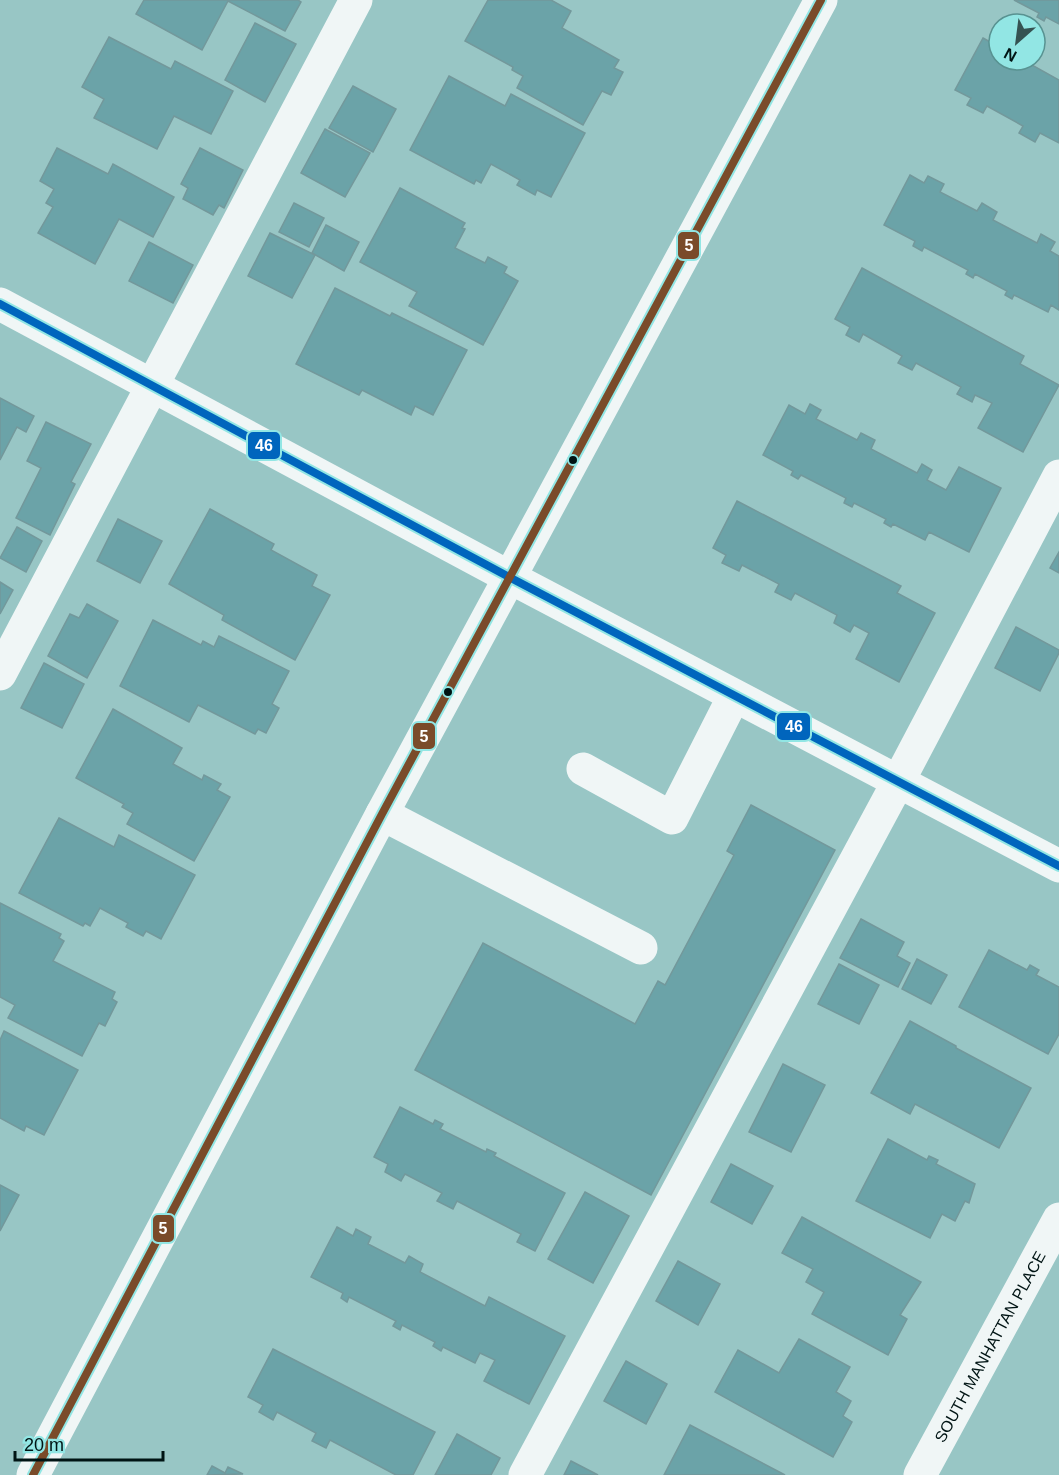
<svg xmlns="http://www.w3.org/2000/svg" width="1059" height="1475" font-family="Helvetica,sans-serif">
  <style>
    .building { fill: #6ba3a8; stroke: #73989b; stroke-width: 1.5 }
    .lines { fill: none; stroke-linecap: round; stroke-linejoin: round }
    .minor { stroke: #f0f6f6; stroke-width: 33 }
    .major { stroke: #f0f6f6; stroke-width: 33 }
    .bus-1-casing { stroke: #92e6e4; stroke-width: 12 }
    .bus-2-casing { stroke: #92e6e4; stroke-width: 12 }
    .bus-1 { stroke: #0065bd; stroke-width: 8 }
    .bus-2 { stroke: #7a4b2a; stroke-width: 8 }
    .bus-dot { fill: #001414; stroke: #92e6e4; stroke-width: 2 }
    .labels { text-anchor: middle; stroke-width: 5; stroke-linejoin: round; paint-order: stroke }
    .street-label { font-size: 16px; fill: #001414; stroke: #92e6e4 }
    .line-badge { stroke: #92e6e4; stroke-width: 2 }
    .badge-label { font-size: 16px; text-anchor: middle; font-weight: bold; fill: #fff }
  </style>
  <rect width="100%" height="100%" fill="#98c6c5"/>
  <g class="building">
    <path d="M144 0H298L301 2 285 31 228 1 202 50 136 14Z"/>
    <path d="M488 0H551L571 11 562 28 619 60 614 68 623 72 611 95 602 91 583 125 517 88 523 76 512 70 513 67 465 41Z"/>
    <path d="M1014 0H1059V24L1046 17 1044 21 1037 17 1039 13Z"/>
    <path d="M255 23 296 44 265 102 225 80Z"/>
    <path d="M109 37 171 69 175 61 233 91 211 134 174 116 157 149 94 118 104 99 82 87Z"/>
    <path d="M983 38 999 47V60H1023L1059 80V143L1040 133 1035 142 1019 133 1023 126 987 106 983 113 967 105 971 98 955 90Z"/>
    <path d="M449 76 505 106 511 94 585 133 551 197 537 190 535 195 517 185 520 180 491 164 481 183 476 180 474 184 410 150Z"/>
    <path d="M353 86 396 109 373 152 329 128Z"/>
    <path d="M325 129 370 153 345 197 301 173Z"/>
    <path d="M57 148 108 174 113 164 174 197 153 237 119 219 95 264 38 233 53 207 46 203 54 189 40 181Z"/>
    <path d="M200 148 243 170 224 208 219 205 213 215 183 199 188 188 181 184Z"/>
    <path d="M910 175 924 183 928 176 944 184 940 192 977 211 982 203 997 212 993 220 1037 243 1041 234 1055 242 1050 251 1059 256V310L1051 305 1048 312 1014 295 1012 299 1005 295 1007 291 975 274 973 278 966 274 968 270 924 247 922 251 913 246 915 241 884 225Z"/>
    <path d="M400 188 465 223 462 228 465 229 455 248 485 263 488 257 507 267 504 273 518 281 483 345 409 306 417 292 360 262Z"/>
    <path d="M294 203 324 218 309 247 279 232Z"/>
    <path d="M326 225 359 242 344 271 312 253Z"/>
    <path d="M270 233 315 255 292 298 248 276Z"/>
    <path d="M149 242 193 265 173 303 129 281Z"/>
    <path d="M862 268 1024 356 1020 364 1059 385 1023 452 978 428 992 403 975 395 972 402 957 394 961 387 916 363 912 370 898 363 902 356 863 334 859 342 846 335 850 327 835 319Z"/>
    <path d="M335 288 390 316 392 313 467 350 433 415 415 406 411 415 362 390 359 395 296 364Z"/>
    <path d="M0 398 34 416 26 432 17 427 0 460Z"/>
    <path d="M810 404 821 410 816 419 857 440 861 433 875 440 871 449 917 473 922 464 932 470 927 480 946 490 959 467 1001 488 969 552 929 532 925 540 893 524 891 527 884 523 886 519 854 503 852 507 844 503 846 498 801 475 798 479 791 475 793 471 763 455 789 405 805 414Z"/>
    <path d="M46 422 91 444 71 482 75 484 50 535 16 518 41 468 27 461Z"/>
    <path d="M737 501 901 586 897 593 935 613 899 682 856 659 869 633 854 625 850 632 834 623 837 615 795 593 791 600 775 592 779 584 742 565 739 571 722 563 726 555 713 548Z"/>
    <path d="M210 509 274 544 271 550 317 575 312 586 330 595 295 660 222 620 224 615 169 584Z"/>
    <path d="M118 519 162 541 140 583 97 561Z"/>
    <path d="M17 527 42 541 26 572 0 558Z"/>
    <path d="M1059 552V573L1050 568Z"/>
    <path d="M0 582 13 590 0 614Z"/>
    <path d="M87 604 118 621 87 678 48 656 70 614 79 618Z"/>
    <path d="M153 620 201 645 203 641 214 647 219 636 289 671 272 704 279 708 266 733 258 729 255 734 198 705 189 722 120 686Z"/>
    <path d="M1016 627 1059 650V653L1040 691 995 668Z"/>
    <path d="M44 663 84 684 62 728 21 708Z"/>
    <path d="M113 709 182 748 173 764 202 780 204 775 221 784 217 790 230 797 194 861 127 824 133 813 122 807 124 804 76 778Z"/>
    <path d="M751 805 835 850 651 1195 415 1070 483 943 635 1024 658 981 665 985 734 855 727 851Z"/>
    <path d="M59 818 114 847 119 835 195 875 161 939 146 931 143 936 126 927 128 923 100 908 90 926 85 923 83 926 19 893Z"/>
    <path d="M0 903 61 934 59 938 64 941 53 961 115 992 112 999 117 1002 105 1026 99 1023 82 1056 8 1018 15 1005 0 997Z"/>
    <path d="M861 919 904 942 897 956 910 963 898 987 840 958Z"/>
    <path d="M989 950 1027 970 1030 965 1039 970 1036 975 1059 987V1034L1048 1054 959 1007Z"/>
    <path d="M917 959 947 975 931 1004 902 989Z"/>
    <path d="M839 964 879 985 859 1024 818 1004Z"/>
    <path d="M910 1021 956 1046V1048L1031 1088 999 1148 915 1104 910 1114 871 1093Z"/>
    <path d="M4 1031 78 1070 44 1135 26 1126 24 1131 0 1118V1040Z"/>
    <path d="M783 1064 825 1085 791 1152 749 1132Z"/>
    <path d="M400 1107 433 1124 435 1120 443 1124 440 1129 486 1152 487 1149 496 1153 494 1156 565 1193 535 1251 517 1242 521 1234 457 1201 453 1209 437 1201 442 1193 405 1174 401 1181 385 1172 388 1164 374 1157Z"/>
    <path d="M888 1139 927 1160 929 1156 938 1160 936 1164 975 1184 969 1203 965 1201 955 1221 942 1214 930 1238 856 1201Z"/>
    <path d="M731 1164 773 1186 752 1224 711 1202Z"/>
    <path d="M0 1185 19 1195 0 1231Z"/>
    <path d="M585 1192 629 1216 593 1283 548 1259Z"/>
    <path d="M802 1217 921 1282 900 1315 907 1319 888 1355 812 1314 824 1292 806 1282 813 1269 782 1253Z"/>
    <path d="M337 1227 353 1236 356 1229 371 1237 368 1244 405 1263 409 1256 423 1264 420 1272 485 1306 489 1297 565 1336 529 1404 484 1381 495 1360 480 1353 475 1363 443 1347 441 1351 433 1346 435 1342 402 1325 400 1330 393 1326 396 1321 349 1297 347 1302 341 1298 343 1293 311 1277Z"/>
    <path d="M678 1261 720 1284 698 1325 656 1301Z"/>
    <path d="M799 1339 850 1367 836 1392 851 1401 843 1416 852 1422 833 1457 715 1392 738 1350 779 1373Z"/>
    <path d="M273 1349 435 1432 413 1475H396L330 1440 326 1448 312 1441 316 1433 277 1412 273 1420 259 1412 263 1405 248 1397Z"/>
    <path d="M626 1361 667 1384 646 1424 604 1401Z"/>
    <path d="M690 1425 785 1475H664Z"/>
    <path d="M457 1434 500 1458 491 1475H435Z"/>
    <path d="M571 1461 598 1475H564Z"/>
    <path d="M212 1466 225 1473 228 1467 243 1474 207 1475Z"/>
  </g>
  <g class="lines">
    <g class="minor">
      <path d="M0 304 509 577 1059 866"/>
      <path d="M0 674 356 0"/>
      <path d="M583 769 672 818 734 696"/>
      <path d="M382 814 641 948"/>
      <path d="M525 1475 898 782 1059 476"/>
      <path id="s1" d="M920 1475 1059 1219"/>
    </g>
    <path class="major" d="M33 1475 382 814 821 0"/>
    <g class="bus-1-casing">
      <path id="bus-1" d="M0 304 509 577 1059 866"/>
    </g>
    <g class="bus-2-casing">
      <path id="bus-2" d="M33 1475 382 814 821 0"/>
    </g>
    <use href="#bus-1" class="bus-1"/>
    <use href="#bus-2" class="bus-2"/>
  </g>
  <g class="bus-dot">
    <circle cx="573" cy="460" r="5"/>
    <circle cx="448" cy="692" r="5"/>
  </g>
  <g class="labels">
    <g class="street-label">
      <text dy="6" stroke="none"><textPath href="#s1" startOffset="146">SOUTH MANHATTAN PLACE</textPath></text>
    </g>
  </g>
  <g class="line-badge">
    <rect x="677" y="231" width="23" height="29" rx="6" fill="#7a4b2a"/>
    <rect x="247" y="431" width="34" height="29" rx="6" fill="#0065bd"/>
    <rect x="776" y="712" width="35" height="29" rx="6" fill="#0065bd"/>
    <rect x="412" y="722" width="24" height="28" rx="6" fill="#7a4b2a"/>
    <rect x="152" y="1214" width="23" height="29" rx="6" fill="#7a4b2a"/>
  </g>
  <g class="badge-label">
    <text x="689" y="251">5</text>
    <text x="264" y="451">46</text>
    <text x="794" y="732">46</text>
    <text x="424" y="742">5</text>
    <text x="163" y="1234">5</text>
  </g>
  <g transform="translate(1017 42) rotate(208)"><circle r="28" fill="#92e6e4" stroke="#589291" stroke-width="1.5"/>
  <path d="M0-4.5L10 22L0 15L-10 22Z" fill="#355252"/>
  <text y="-9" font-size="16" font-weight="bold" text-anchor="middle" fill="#001414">N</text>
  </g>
  <path d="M15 1451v9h148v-9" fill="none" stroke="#001414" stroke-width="3"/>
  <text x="24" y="1451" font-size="18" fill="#001414" stroke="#92e6e4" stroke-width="4.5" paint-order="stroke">20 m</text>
</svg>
